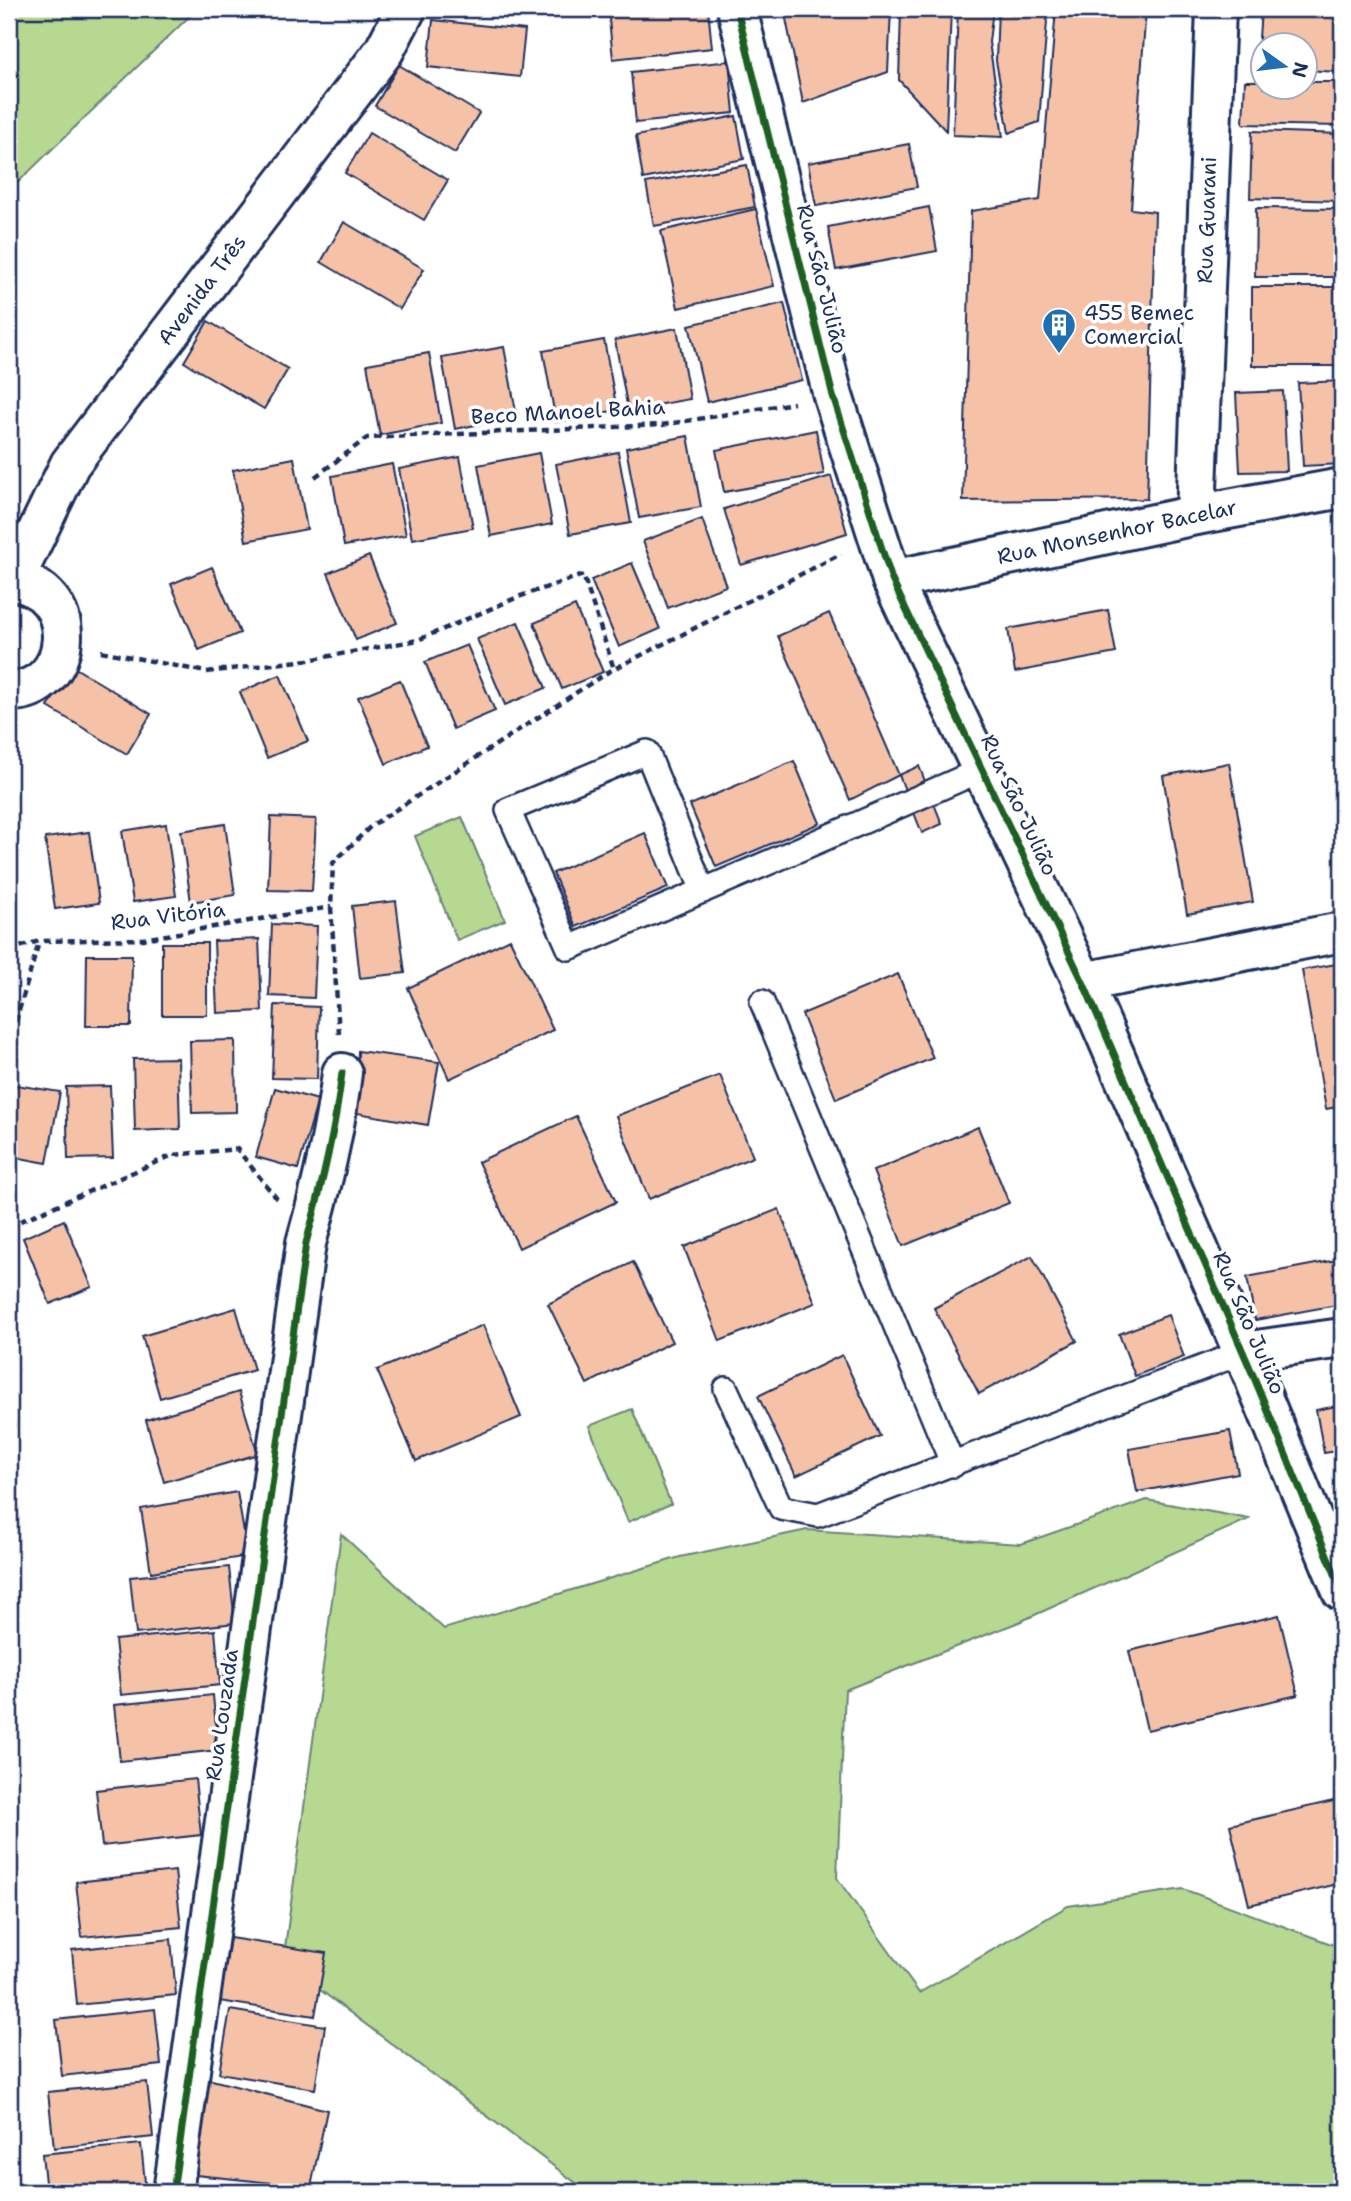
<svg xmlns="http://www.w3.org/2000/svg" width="1351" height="2201" font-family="'Shantell Sans',sans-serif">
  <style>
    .green { fill: #b7d891; stroke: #698478; stroke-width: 2 }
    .building { fill: #f6c2a7; stroke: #1b2f5e; stroke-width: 2 }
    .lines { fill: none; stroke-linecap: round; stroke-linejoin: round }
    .service-casing { stroke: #1b2f5e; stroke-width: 28 }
    .minor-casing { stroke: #1b2f5e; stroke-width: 44 }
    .tertiary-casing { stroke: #1b2f5e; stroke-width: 44 }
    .path { stroke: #1b2f5e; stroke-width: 4.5; stroke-dasharray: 7 5; stroke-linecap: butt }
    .service { stroke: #fff; stroke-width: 23 }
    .minor { stroke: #fff; stroke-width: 38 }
    .tertiary { stroke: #fff; stroke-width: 38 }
    .cycleway-casing { stroke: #fff; stroke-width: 11 }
    .cycleway { stroke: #1b5e20; stroke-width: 7 }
    .labels { text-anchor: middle; stroke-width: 7; stroke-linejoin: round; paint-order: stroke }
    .street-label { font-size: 21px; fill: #1b2f5e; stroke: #fff }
    .poi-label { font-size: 21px; fill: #1b2f5e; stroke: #fff; text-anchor: start }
  </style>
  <rect width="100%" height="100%" fill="#fff"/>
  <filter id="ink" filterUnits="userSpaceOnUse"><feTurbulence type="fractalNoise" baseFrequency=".0143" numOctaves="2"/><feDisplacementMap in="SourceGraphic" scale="14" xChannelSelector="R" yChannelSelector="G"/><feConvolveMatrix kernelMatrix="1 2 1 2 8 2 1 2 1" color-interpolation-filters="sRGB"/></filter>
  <g filter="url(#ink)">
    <g class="green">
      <path d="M9 9H197L9 191Z"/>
      <path d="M462 817 505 920 457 940 415 836Z"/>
      <path d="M632 1409 671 1504 628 1522 589 1426Z"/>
      <path d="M1147 1500 1249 1519 1019 1622 845 1690 837 1878 919 1993 1068 1906 1183 1889 1342 1948V2192H1027L1013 2190 1011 2192H588L283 1962 341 1534 444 1629 680 1557 807 1530 1021 1544Z"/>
    </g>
    <g class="building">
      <path d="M608 9H708L712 48 613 59Z"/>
      <path d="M784 9H891L888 72 803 103Z"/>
      <path d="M901 9H951L946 131 899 80Z"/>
      <path d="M958 9H993L989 42 1003 137 953 135Z"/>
      <path d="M998 9H1048L1039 122 1009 133 996 61Z"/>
      <path d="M1056 9H1146L1131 209 1155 212 1147 499 963 501 971 211 1040 200Z"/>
      <path d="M1261 9H1342L1338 72 1306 70V46H1264V68H1257Z"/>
      <path d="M433 20 525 30 520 77 428 67Z"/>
      <path d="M729 61 734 113 636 123 631 72Z"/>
      <path d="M399 65 479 113 455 153 375 106Z"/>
      <path d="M1245 81H1264V88H1306V82H1341L1340 126 1243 124Z"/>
      <path d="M736 116 744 159 643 179 636 136Z"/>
      <path d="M1252 131 1342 134V201L1250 198Z"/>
      <path d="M369 133 448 180 424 220 345 173Z"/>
      <path d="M909 144 917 187 816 206 808 163Z"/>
      <path d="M747 165 755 207 654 226 646 183Z"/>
      <path d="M929 207 937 251 836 270 828 227Z"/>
      <path d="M1256 208 1342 209V277H1255Z"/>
      <path d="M756 209 774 286 678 308 661 231Z"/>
      <path d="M344 222 424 269 400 309 321 262Z"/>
      <rect x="1252" y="287" width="90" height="79"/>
      <path d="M784 303 802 380 707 402 689 325Z"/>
      <path d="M208 321 288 369 264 409 184 362Z"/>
      <path d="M677 328 690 399 628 410 615 340Z"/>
      <path d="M604 340 617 410 556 422 543 351Z"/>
      <path d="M504 347 517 417 455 429 442 358Z"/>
      <path d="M429 353 441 423 380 435 367 364Z"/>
      <path d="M1342 381V464L1303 466 1298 383Z"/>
      <path d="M1283 391 1287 471 1240 472 1236 393Z"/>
      <path d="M816 430 824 474 724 492 716 450Z"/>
      <path d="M688 436 701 507 639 518 626 448Z"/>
      <path d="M618 452 631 523 570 534 556 464Z"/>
      <path d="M539 453 552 524 491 536 478 465Z"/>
      <path d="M460 457 473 528 412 539 399 469Z"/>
      <path d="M294 458 307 529 246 541 233 470Z"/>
      <path d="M392 464 406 535 344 546 332 476Z"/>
      <path d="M831 476 847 533 741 565 724 509Z"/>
      <path d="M702 519 726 586 668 608 643 541Z"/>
      <path d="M369 556 397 623 356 640 328 573Z"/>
      <path d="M632 563 660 629 619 647 591 580Z"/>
      <path d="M212 567 240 633 199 650 171 584Z"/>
      <path d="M575 606 603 672 562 689 534 623Z"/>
      <path d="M1108 610 1116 653 1015 672 1008 629Z"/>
      <path d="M829 613 899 775 850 800 778 636Z"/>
      <path d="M518 622 546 688 505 705 477 639Z"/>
      <path d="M467 645 495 711 453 729 425 662Z"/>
      <path d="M72 666 151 714 127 754 48 707Z"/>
      <path d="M280 675 308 741 267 758 240 692Z"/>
      <path d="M400 680 427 746 386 764 358 697Z"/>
      <path d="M794 761 820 823 716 867 690 805Z"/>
      <path d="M1229 763 1253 902 1187 914 1163 776Z"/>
      <path d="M919 766 942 824 922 833 899 775Z"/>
      <path d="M271 817 316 819 312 891 268 890Z"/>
      <path d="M166 824 176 896 133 902 122 831Z"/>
      <path d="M225 824 235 895 191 902 181 831Z"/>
      <path d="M89 832 99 903 55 909 45 838Z"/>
      <path d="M645 833 668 888 576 927 553 873Z"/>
      <path d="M396 901 405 973 360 978 352 906Z"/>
      <path d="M272 924 317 926 314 998 269 996Z"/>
      <path d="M259 939 262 1011 217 1013 214 941Z"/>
      <path d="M510 939 553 1030 449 1079 408 988Z"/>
      <rect x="162" y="943" width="45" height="72"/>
      <path d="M87 955H132L131 1026H86Z"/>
      <path d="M1342 963V1106L1326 1109 1302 970Z"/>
      <path d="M898 974 933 1058 836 1099 802 1014Z"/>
      <path d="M275 1005 319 1007 317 1079 272 1078Z"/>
      <path d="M235 1040 236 1112 192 1113 190 1041Z"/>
      <path d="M358 1051 439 1062 428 1125 357 1113Z"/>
      <path d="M178 1058 180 1129 135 1131 133 1059Z"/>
      <path d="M720 1075 753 1157 649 1199 616 1116Z"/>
      <path d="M16 1085 60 1092 47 1163 9 1156V1123Z"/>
      <path d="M110 1086 113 1158 68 1159 66 1087Z"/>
      <path d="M275 1088 318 1100 298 1169 256 1157Z"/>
      <path d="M576 1116 616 1202 519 1248 478 1162Z"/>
      <path d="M978 1127 1009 1203 903 1246 873 1171Z"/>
      <path d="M779 1209 815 1303 720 1341 684 1247Z"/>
      <path d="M64 1220 92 1287 50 1304 23 1238Z"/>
      <path d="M1032 1256 1077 1341 979 1394 934 1308Z"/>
      <path d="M1342 1259V1304L1255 1320 1247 1277Z"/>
      <path d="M633 1262 672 1342 587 1384 548 1304Z"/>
      <path d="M236 1308 254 1370 160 1398 142 1336Z"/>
      <path d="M1168 1315 1184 1357 1135 1376 1119 1334Z"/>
      <path d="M483 1325 521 1417 416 1461 377 1370Z"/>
      <path d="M842 1355 880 1436 796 1476 758 1396Z"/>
      <path d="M239 1392 258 1454 164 1482 146 1420Z"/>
      <path d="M1342 1405V1450L1324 1453 1316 1410Z"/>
      <path d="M1230 1431 1238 1473 1137 1492 1129 1449Z"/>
      <path d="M237 1492 248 1556 151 1572 141 1509Z"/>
      <path d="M229 1567 235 1623 136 1634 130 1577Z"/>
      <path d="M1279 1615 1298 1695 1147 1730 1129 1651Z"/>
      <path d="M215 1630 220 1685 121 1695 115 1640Z"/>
      <path d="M213 1695 218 1750 120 1761 114 1705Z"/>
      <path d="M195 1779 201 1835 102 1846 96 1790Z"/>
      <path d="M1342 1799V1883L1249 1905 1230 1825Z"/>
      <path d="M175 1871 181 1927 82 1937 76 1882Z"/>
      <path d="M230 1938 326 1953 315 2016 219 2001Z"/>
      <path d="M171 1939 176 1995 77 2005 72 1950Z"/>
      <path d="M155 2009 161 2065 62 2076 56 2020Z"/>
      <path d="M230 2010 325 2026 315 2089 219 2073Z"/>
      <path d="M208 2079 327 2110 311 2187 196 2175Z"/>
      <path d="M147 2082 153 2137 54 2148 48 2092Z"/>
      <path d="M141 2144 146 2192H46L42 2154Z"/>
    </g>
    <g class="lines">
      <g class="service-casing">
        <g id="service">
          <path d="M703 891 647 752 508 810 569 948C707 889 846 830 983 769"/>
          <path d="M762 1002 953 1465"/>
          <path d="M726 1389 781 1508 818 1515 1243 1352"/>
        </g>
      </g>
      <g class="minor-casing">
        <g id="minor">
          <path d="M737 9 833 396 892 580"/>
          <path d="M1196 515 1216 9"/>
          <path d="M9 580C85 588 74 693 9 691"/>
          <path d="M14 580 70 464 384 51 406 9"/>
          <path d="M1243 1352 1342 1338"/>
          <path d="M173 2192 306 1243C322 1186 335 1131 342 1073"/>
        </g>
      </g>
      <g class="tertiary-casing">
        <g id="tertiary">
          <path d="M1342 488 1196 515 892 580 1083 982 1253 1375 1342 1591"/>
          <path d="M1083 982 1342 932"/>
        </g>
      </g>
      <g class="path">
        <path d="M315 477 367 438 662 425 794 403"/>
        <path d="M101 651 206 672 308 660 418 640 518 597 583 575 614 669"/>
        <path d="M9 950 39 941 143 939 331 907"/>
        <path d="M339 1034 331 907 333 863 371 826 608 672 841 554"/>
        <path d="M9 1045 39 942"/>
        <path d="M9 1226 173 1155 237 1149 277 1199"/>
      </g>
      <use href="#service" class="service"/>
      <use href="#minor" class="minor"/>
      <use href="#tertiary" class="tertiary"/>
      <g class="cycleway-casing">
        <g id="cycleway">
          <path d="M737 9 833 396 892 580 1083 982 1253 1375 1342 1591"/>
          <path d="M173 2192 306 1243C322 1186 335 1131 342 1073"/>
        </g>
      </g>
      <use href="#cycleway" class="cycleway"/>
    </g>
  </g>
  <defs>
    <g id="building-pin" transform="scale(1.75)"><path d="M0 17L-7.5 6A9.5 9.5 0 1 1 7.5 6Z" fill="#1f6fb2" stroke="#fff"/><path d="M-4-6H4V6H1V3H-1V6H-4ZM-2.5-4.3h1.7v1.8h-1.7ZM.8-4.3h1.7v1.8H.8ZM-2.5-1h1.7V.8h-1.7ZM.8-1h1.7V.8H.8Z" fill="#fff"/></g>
  </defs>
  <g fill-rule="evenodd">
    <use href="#building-pin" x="1059" y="325"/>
  </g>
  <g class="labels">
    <g class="street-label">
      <text transform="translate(1207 220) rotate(-88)" y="7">Rua Guarani</text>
      <text transform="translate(822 279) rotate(76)" y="7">Rua São Julião</text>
      <text transform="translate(202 290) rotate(-53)" y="7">Avenida Três</text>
      <text transform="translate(568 412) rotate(-3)" y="7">Beco Manoel Bahia</text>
      <text transform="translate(1117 532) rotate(-12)" y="7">Rua Monsenhor Bacelar</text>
      <text transform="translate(1019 805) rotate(65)" y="7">Rua São Julião</text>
      <text transform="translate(168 916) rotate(-7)" y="7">Rua Vitória</text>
      <text transform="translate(1249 1323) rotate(67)" y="7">Rua São Julião</text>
      <text transform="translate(222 1715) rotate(-82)" y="7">Rua Louzada</text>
    </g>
    <g class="poi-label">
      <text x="1084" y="320">455 Bemec<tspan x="1084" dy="24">Comercial</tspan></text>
    </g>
  </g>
  <rect width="1351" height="2201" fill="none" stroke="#fff" stroke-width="35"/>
  <rect x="18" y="18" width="1316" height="2166" fill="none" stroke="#1b2f5e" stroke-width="2.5" filter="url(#ink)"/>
  <g transform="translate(1284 66) rotate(104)"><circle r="33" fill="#ffffff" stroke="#a4acbf" stroke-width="2"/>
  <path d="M0-5L12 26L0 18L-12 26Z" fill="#1f6fb2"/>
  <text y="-10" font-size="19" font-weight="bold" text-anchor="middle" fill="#1b2f5e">N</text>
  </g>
</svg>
